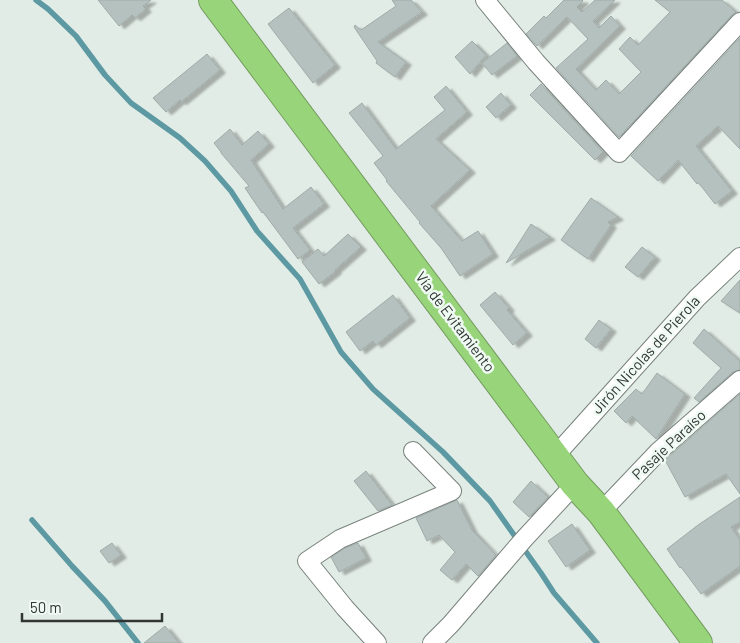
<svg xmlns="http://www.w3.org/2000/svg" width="740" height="643" font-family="Barlow,sans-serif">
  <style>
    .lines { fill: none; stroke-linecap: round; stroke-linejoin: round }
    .stream { stroke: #5c99a2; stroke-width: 5.5 }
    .building { fill: #b5c1bf; stroke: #9faba9; filter: url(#shadow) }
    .street-casing { stroke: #78827c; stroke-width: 20 }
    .highway-casing { stroke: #749c60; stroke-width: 30 }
    .street { stroke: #fff; stroke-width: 18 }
    .highway { stroke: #98d479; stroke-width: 28 }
    .labels { text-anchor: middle; stroke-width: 5; stroke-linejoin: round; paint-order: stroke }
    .street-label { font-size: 15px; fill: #313533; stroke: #effaf3 }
  </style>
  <defs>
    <filter id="shadow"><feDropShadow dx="5.5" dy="3" stdDeviation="1" flood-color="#0004"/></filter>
  </defs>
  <rect width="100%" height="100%" fill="#e2ece6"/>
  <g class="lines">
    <g class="stream">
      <path d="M36 0 48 9 76 36 105 75 131 103 180 138 205 161 231 191 257 231 300 279 341 352 373 389 443 452 490 501 541 573 554 593 597 643"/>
      <path d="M32 520 72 566 105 601 138 643"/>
    </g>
  </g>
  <g class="building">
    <path d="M98 0H151L143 6 146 9 135 18 132 15 119 26Z"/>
    <path d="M392 0H411L422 12 378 42 406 62 395 77 376 63 377 61 354 27 355 25 361 30 396 6Z"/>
    <path d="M564 0H582L583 1 577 7 582 12 595 0H615L593 21 599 28 611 16 620 26 576 69 596 90 606 80 619 94 641 72 619 49 630 37 638 45 670 12 655 0H722L736 12 732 15 619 137 556 68 588 39 567 17 537 46 526 34 544 16 546 18Z"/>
    <path d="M289 8 335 65 313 83 268 24Z"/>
    <path d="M740 38V149L718 126 696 146 732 191 715 204 698 182 697 184 678 160 658 181 631 156Z"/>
    <path d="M472 41 486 55 470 74 455 57Z"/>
    <path d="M507 43 517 56 492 75 482 63Z"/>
    <path d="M207 54 220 70 181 102 180 100 166 112 153 98Z"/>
    <path d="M541 84 603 152 595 160 530 95Z"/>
    <path d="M446 86 467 112 436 139 470 170 431 206 462 241 478 231 493 254 460 276 441 248 419 223 420 222 386 181 387 180 374 163 383 156 349 113 362 103 396 149 445 110 434 97Z"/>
    <path d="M501 93 511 105 496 118 486 107Z"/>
    <path d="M230 129 242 145 258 131 269 144 251 160 283 209 311 187 324 204 293 228 310 250 298 259 263 212 262 213 245 188 249 186 221 153V152L214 143Z"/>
    <path d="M591 198 618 217 608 222 611 225 588 259 561 240Z"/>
    <path d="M531 224 550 237 506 263Z"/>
    <path d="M348 234 361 247 335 270 336 271 319 284 302 262 318 249 324 256Z"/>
    <path d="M642 247 655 257 638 277 625 267Z"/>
    <path d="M740 280V313L721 301Z"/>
    <path d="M495 292 509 308 507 310 527 333 513 345 480 305Z"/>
    <path d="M393 295 410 318 376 345 373 341 360 351 346 332Z"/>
    <path d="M599 320 611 329 596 348 585 339Z"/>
    <path d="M704 329 740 361V370L733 372 699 402 694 398 721 368 693 343Z"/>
    <path d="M657 373 685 394 656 439 632 416 626 423 614 411 636 389 642 394Z"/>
    <path d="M740 394V494L726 474 685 497 665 460Z"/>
    <path d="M366 471 392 505 378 511 354 481Z"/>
    <path d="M531 481 548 497 529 517 513 502Z"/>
    <path d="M740 497V522L731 527 740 540V566L701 594 681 567 680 568 667 549 698 525Z"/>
    <path d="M457 500 472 530 496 555 478 576 466 564 452 580 440 570 455 552 439 535 427 541 416 518Z"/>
    <path d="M572 524 590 550 566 567 548 541Z"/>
    <path d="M112 543 121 555 109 563 100 551Z"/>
    <path d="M358 543 366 558 339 572 331 557 345 548Z"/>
    <path d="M165 626 179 643H144Z"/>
  </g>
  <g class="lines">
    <g class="street-casing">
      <g id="street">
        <path d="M485 0 536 62 619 153 740 22"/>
        <path d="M555 456 697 298 740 257"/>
        <path d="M601 512 659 451 740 380"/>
        <path d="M377 643 345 608 307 561 340 539 452 491 413 451"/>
        <path d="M432 643 451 624 524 539 575 484"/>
      </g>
    </g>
    <g class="highway-casing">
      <path id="highway" d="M213 0 575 484 601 512 698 643"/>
    </g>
    <use href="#street" class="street"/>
    <use href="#highway" class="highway"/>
  </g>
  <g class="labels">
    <g class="street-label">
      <text transform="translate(455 322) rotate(53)" y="5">Vía de Evitamiento</text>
      <text transform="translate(646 355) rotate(-48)" y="5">Jirón Nicolas de Pierola</text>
      <text transform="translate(669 445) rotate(-43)" y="5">Pasaje Paraíso</text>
    </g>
  </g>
  <path d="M22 613v8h140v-8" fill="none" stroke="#313533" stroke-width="2.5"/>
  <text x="30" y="613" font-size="15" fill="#313533" stroke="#effaf3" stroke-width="4" paint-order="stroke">50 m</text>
</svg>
